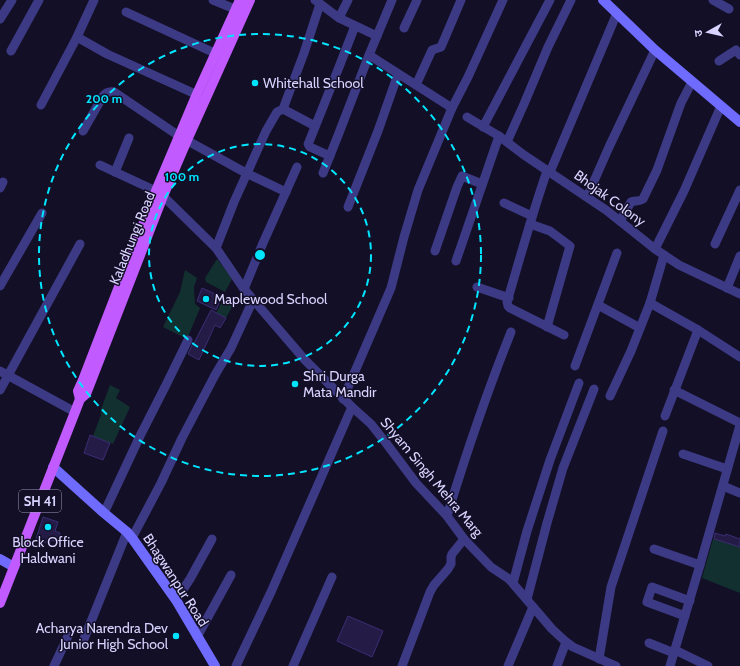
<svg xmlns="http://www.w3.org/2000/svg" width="740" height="666" font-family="Cabin,'Noto Sans Devanagari',sans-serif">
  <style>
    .green { fill: #12302f }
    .building { fill: #241b47; stroke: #3b2d73 }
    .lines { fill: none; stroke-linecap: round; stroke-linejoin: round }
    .street { stroke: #3d3a85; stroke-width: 9 }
    .secondary { stroke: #6f6bff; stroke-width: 10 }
    .primary { stroke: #c25bff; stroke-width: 10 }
    .ring { fill: none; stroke: #00e5ff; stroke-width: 2; stroke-dasharray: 7 5 }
    .poi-dot { fill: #00e5ff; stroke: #130f26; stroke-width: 1.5 }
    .labels { text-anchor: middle; stroke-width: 3; stroke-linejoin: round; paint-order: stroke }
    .shield { fill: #130f26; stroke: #9e99be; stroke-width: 1 }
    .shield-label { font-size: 13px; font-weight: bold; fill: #d9d4ff }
    .poi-label { font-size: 14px; fill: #d9d4ff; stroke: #130f26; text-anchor: start }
    .street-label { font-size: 14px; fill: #d9d4ff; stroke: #130f26 }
    .centre { fill: #00e5ff; stroke: #130f26; stroke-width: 2 }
    .ring-label { font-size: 12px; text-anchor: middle; font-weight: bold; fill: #00e5ff; stroke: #130f26; stroke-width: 3; stroke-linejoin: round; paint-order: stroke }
  </style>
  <rect width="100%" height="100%" fill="#130f26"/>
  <g class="green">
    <path d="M217 259 228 273 232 279 225 292 206 282 205 278Z"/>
    <path d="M185 270 197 278 194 287 195 304 200 308 187 339 163 327 180 292Z"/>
    <path d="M223 300 233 305 226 318 216 313Z"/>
    <path d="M110 385 120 390 116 398 130 407 113 444 93 436 101 415V409Z"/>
    <path d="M713 539 740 547V593L702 578Z"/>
  </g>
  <g class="building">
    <path d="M202 288 222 297 216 310 197 301Z"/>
    <path d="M211 310 226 318 220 328 215 325 199 360 188 354 193 343H194Z"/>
    <path d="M90 435 110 443 103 460 84 453Z"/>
    <path d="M43 517 58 522 55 531 60 533 57 542 51 540 50 544 36 539Z"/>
    <path d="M715 533 725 536 726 534 740 539V547L714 539Z"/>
    <path d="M348 616 383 631 372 657 337 641Z"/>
  </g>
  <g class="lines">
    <g class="street">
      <path d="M213 0 242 12"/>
      <path d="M315 0 339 18 377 36"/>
      <path d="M713 0 729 9"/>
      <path d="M126 12 221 56"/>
      <path d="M339 18 348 0"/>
      <path d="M0 19 12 0"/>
      <path d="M404 28 417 0"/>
      <path d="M77 37 107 54 202 97"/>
      <path d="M11 51 39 0"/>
      <path d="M369 55 452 108"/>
      <path d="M719 61 736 50 740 55"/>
      <path d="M416 85 432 50 441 47 461 0"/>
      <path d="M41 105 77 37 94 0"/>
      <path d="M283 109 315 126"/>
      <path d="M467 117 499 136 524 155 606 210 655 249 679 265 740 294"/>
      <path d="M483 127 550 0"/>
      <path d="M83 131 103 96C106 92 109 91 114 92L179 136 246 173 286 192"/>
      <path d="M507 142 524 104 548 47 571 0"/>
      <path d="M330 156 310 147 308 144 309 142 339 67 355 26"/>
      <path d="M100 165 156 191 163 196 216 248 244 289 305 360 352 407 371 424 386 443 416 483 447 516 464 539 491 567 509 579 552 629 566 642 573 647 616 666"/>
      <path d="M547 171C532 214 520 258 507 302L508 306 510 308 564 335"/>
      <path d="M115 172 129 138"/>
      <path d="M550 172 617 13"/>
      <path d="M323 173 339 133 369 55 392 0"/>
      <path d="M0 188 3 182"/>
      <path d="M587 197 609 147 655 50"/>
      <path d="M504 203 532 216"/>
      <path d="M348 207 378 131 398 74"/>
      <path d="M620 221 631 202C634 200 639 202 643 199L657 170 681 103 692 82"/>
      <path d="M530 224 550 231 570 246 547 327"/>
      <path d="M715 244 740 190"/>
      <path d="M216 248 234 202 266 131 277 112 283 109 304 53 320 4"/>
      <path d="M655 249 684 191 721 106"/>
      <path d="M435 251 457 187 462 176 482 184"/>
      <path d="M456 261 499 136"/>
      <path d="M0 286 42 213"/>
      <path d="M477 287 509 298"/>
      <path d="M727 288 740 256"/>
      <path d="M244 289 263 243 297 167"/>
      <path d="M650 303 698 330 740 357"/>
      <path d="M598 305 640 328"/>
      <path d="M575 366 617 253"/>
      <path d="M0 371 75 412"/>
      <path d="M0 390 80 244"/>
      <path d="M674 390 740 423"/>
      <path d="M610 396 631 351 650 303 664 255"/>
      <path d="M343 399 391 288 404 237 418 190 452 108 468 77 503 0"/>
      <path d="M665 416 698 330"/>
      <path d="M683 454 727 469"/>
      <path d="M723 486 740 493"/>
      <path d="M104 513 140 436 166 385 188 340"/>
      <path d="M447 516C466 454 487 392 511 332"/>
      <path d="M132 538 161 483 182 438 215 375 231 348 253 300"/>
      <path d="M654 549 700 565"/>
      <path d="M513 583 527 531 550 460 579 383"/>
      <path d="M527 599 547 523 563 468 594 389"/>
      <path d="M176 600 190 579 212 539"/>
      <path d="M685 616 647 602 652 587 690 601"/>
      <path d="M197 637 231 575"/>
      <path d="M649 643 674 653"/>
      <path d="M82 644 127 532"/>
      <path d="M675 650 708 666"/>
      <path d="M599 659 611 587 663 431"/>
      <path d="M54 666 68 636"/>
      <path d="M236 666 271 592 352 407"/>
      <path d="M293 666 332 577"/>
      <path d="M402 666 430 592 434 585 448 569 451 564V557L452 554 464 539"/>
      <path d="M508 666 533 607"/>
      <path d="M557 666 566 642"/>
      <path d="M670 666 700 565 740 425"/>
    </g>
    <g class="secondary">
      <path d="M603 0 655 50 740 122"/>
      <path d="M53 467 104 513 127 532 132 538 176 600 215 666"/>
      <path d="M0 559 14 567"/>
    </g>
    <g class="primary">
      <path d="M80 399 78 391 83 380 156 191 197 94 240 0"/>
      <path d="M0 603 75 412 80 399 86 394 163 196 187 140 250 0"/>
    </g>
  </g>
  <g class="ring">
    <circle cx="260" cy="255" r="111"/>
    <circle cx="260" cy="255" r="221"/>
  </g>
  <g class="poi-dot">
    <circle cx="255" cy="83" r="4"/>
    <circle cx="206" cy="299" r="4"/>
    <circle cx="295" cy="384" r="4"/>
    <circle cx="48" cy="527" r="4"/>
    <circle cx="176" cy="636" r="4"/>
  </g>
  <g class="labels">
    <rect class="shield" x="19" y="490" width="42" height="22" rx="3"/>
    <g class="shield-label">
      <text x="40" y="506">SH 41</text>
    </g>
    <g class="poi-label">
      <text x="263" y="88">Whitehall School</text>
      <text x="214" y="304">Maplewood School</text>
      <text x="303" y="381">Shri Durga<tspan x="303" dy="16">Mata Mandir</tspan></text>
      <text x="48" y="547" text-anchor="middle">Block Office<tspan x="48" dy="16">Haldwani</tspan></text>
      <text x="168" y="633" text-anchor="end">Acharya Narendra Dev<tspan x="168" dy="16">Junior High School</tspan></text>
    </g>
    <g class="street-label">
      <text transform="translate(610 198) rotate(36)" y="5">Bhojak Colony</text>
      <text transform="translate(132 238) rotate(-68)" y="5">Kaladhungi Road</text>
      <text transform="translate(432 477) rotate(50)" y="5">Shyam Singh Mehra Marg</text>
      <text transform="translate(176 580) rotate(57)" y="5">Bhagwanpur Road</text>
    </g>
  </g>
  <circle cx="260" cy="255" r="6" class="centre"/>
  <g class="ring-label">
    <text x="104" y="103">200 m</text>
    <text x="182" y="181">100 m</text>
  </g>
  <g transform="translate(708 32) rotate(262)" stroke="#130f26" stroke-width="3" paint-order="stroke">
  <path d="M0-3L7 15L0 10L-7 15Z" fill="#d9d4ff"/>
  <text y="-6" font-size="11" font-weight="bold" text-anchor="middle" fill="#d9d4ff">उ</text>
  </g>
</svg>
